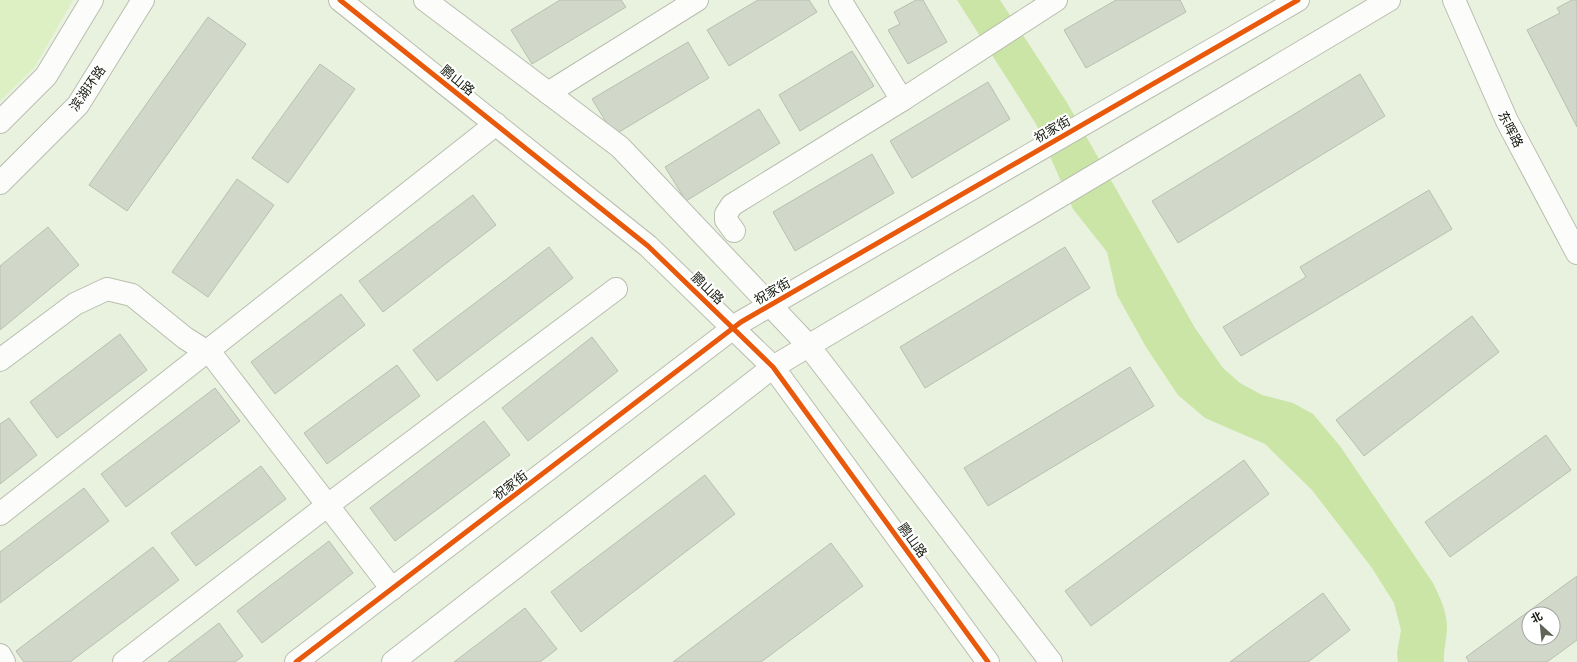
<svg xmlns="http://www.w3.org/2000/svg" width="1577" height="662" font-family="'Space Grotesk','Noto Sans SC',sans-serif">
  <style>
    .green { fill: #dcf0c4 }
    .water { fill: #cae5a6 }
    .building { fill: #d1d8ca; stroke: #b8bfb0; fill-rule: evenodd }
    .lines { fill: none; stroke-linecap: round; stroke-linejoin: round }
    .minor-casing { stroke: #b8beaf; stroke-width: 24 }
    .minor { stroke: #fcfdfa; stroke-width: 22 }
    .cycleway-casing { stroke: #fff; stroke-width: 8 }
    .cycleway { stroke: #e8590c; stroke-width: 5 }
    .labels { text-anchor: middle; stroke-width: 4; stroke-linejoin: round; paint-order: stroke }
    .street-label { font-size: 13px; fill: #13180c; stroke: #fff }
  </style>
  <rect width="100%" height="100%" fill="#e9f2df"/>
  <path class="green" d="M0 0H73L34 68 0 101Z"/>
  <path class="water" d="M957 0H1000L1066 101 1195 328 1223 368 1240 383 1262 395 1293 403 1313 414 1340 446 1433 583C1440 598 1447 611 1447 628 1447 639 1443 650 1444 662H1398L1397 653 1401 630 1394 603 1372 568 1312 490 1265 444 1205 418 1178 395 1146 347 1117 295 1107 252 1073 209 1036 124Z"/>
  <g class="building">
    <path d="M560 0H621L626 7 532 64 511 30Z"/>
    <path d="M758 0H809L817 12 729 66 707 30Z"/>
    <path d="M916 0H923L947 42 908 64 888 30 900 24 894 12Z"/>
    <path d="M1116 0H1180L1186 12 1086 68 1064 30Z"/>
    <path d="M1572 0H1577V127L1527 30 1560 13 1557 8Z"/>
    <path d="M208 17 246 44 127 211 89 185Z"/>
    <path d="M688 42 709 78 614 135 592 99Z"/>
    <path d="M852 51 874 86 800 131 779 95Z"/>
    <path d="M320 64 355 89 288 183 252 158Z"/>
    <path d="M1360 74 1385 116 1178 243 1152 201Z"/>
    <path d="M988 82 1010 119 912 178 890 141Z"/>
    <path d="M759 109 780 143 686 201 665 167Z"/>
    <path d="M872 154 894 193 795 251 773 212Z"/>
    <path d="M237 179 274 205 208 297 172 272Z"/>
    <path d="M1429 190 1452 229 1241 356 1223 327 1306 277 1300 267Z"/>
    <path d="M473 195 496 225 383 312 359 281Z"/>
    <path d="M48 227 79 265 0 330V266Z"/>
    <path d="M549 247 573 278 437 381 413 350Z"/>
    <path d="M1065 247 1090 288 925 388 900 347Z"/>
    <path d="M341 294 365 325 275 394 251 362Z"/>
    <path d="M1472 316 1499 352 1364 456 1336 420Z"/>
    <path d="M120 334 147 370 57 438 30 402Z"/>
    <path d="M592 337 618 371 528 441 502 408Z"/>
    <path d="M397 365 420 396 327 464 304 433Z"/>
    <path d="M1130 367 1154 406 988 506 964 468Z"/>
    <path d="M215 388 240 421 126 507 101 474Z"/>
    <path d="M9 418 37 455 0 484V424Z"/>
    <path d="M484 421 510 455 395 541 370 508Z"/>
    <path d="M1546 435 1571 470 1450 557 1425 522Z"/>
    <path d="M1244 460 1269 494 1091 626 1065 591Z"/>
    <path d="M261 466 286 499 196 566 171 533Z"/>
    <path d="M705 475 735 514 581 632 551 592Z"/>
    <path d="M84 488 109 521 0 603V552Z"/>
    <path d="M329 541 353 573 262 643 237 611Z"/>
    <path d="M831 543 863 586 761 662H673Z"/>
    <path d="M153 547 179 580 70 662H24L16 651Z"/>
    <path d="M1577 576V640L1547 662H1469L1466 657ZM1529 614H1553V638H1529Z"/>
    <path d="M1323 593 1350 630 1308 662H1230Z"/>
    <path d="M525 608 557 649 540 662H454Z"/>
    <path d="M219 623 243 656 235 662H168Z"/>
  </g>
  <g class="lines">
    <g class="minor-casing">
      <g id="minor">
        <path d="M340 0 648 246 773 367 988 662"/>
        <path d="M425 0 620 147 808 345 1051 662"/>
        <path d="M840 0 902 100"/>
        <path d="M1454 0 1507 121 1577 253"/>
        <path d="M548 93 697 0"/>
        <path d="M0 122 46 76 92 0"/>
        <path d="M0 183 78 105 143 0"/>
        <path d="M734 231 726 220V214L732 205 902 100 1056 0"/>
        <path d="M0 360 75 304 107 289 132 295 185 338 212 355 392 589"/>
        <path d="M0 514 496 124"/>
        <path d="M0 655 4 662"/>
        <path d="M124 662 328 505 616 289"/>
        <path d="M296 662 741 322 1298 0"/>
        <path d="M393 662 773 367 1389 0"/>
      </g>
    </g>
    <use href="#minor" class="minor"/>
    <g class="cycleway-casing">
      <g id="cycleway">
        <path d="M340 0 648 246 773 367 988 662"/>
        <path d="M296 662 741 322 1298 0"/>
      </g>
    </g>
    <use href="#cycleway" class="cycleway"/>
  </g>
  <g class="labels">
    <g class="street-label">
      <text transform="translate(458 80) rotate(39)" y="5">鹏山路</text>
      <text transform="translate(87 88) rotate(-55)" y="5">滨湖环路</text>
      <text transform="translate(1052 129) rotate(-30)" y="5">祝家街</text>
      <text transform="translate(1511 129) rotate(63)" y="5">东晖路</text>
      <text transform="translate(708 288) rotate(44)" y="5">鹏山路</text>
      <text transform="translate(772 291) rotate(-30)" y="5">祝家街</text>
      <text transform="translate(510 485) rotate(-37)" y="5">祝家街</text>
      <text transform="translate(913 540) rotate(54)" y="5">鹏山路</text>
    </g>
  </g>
  <g transform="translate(1541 626) rotate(333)"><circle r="19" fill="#ffffff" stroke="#a1a39e"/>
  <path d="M0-3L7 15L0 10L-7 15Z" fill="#5e6456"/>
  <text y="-6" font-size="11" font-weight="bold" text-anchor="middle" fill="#13180c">北</text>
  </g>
</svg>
